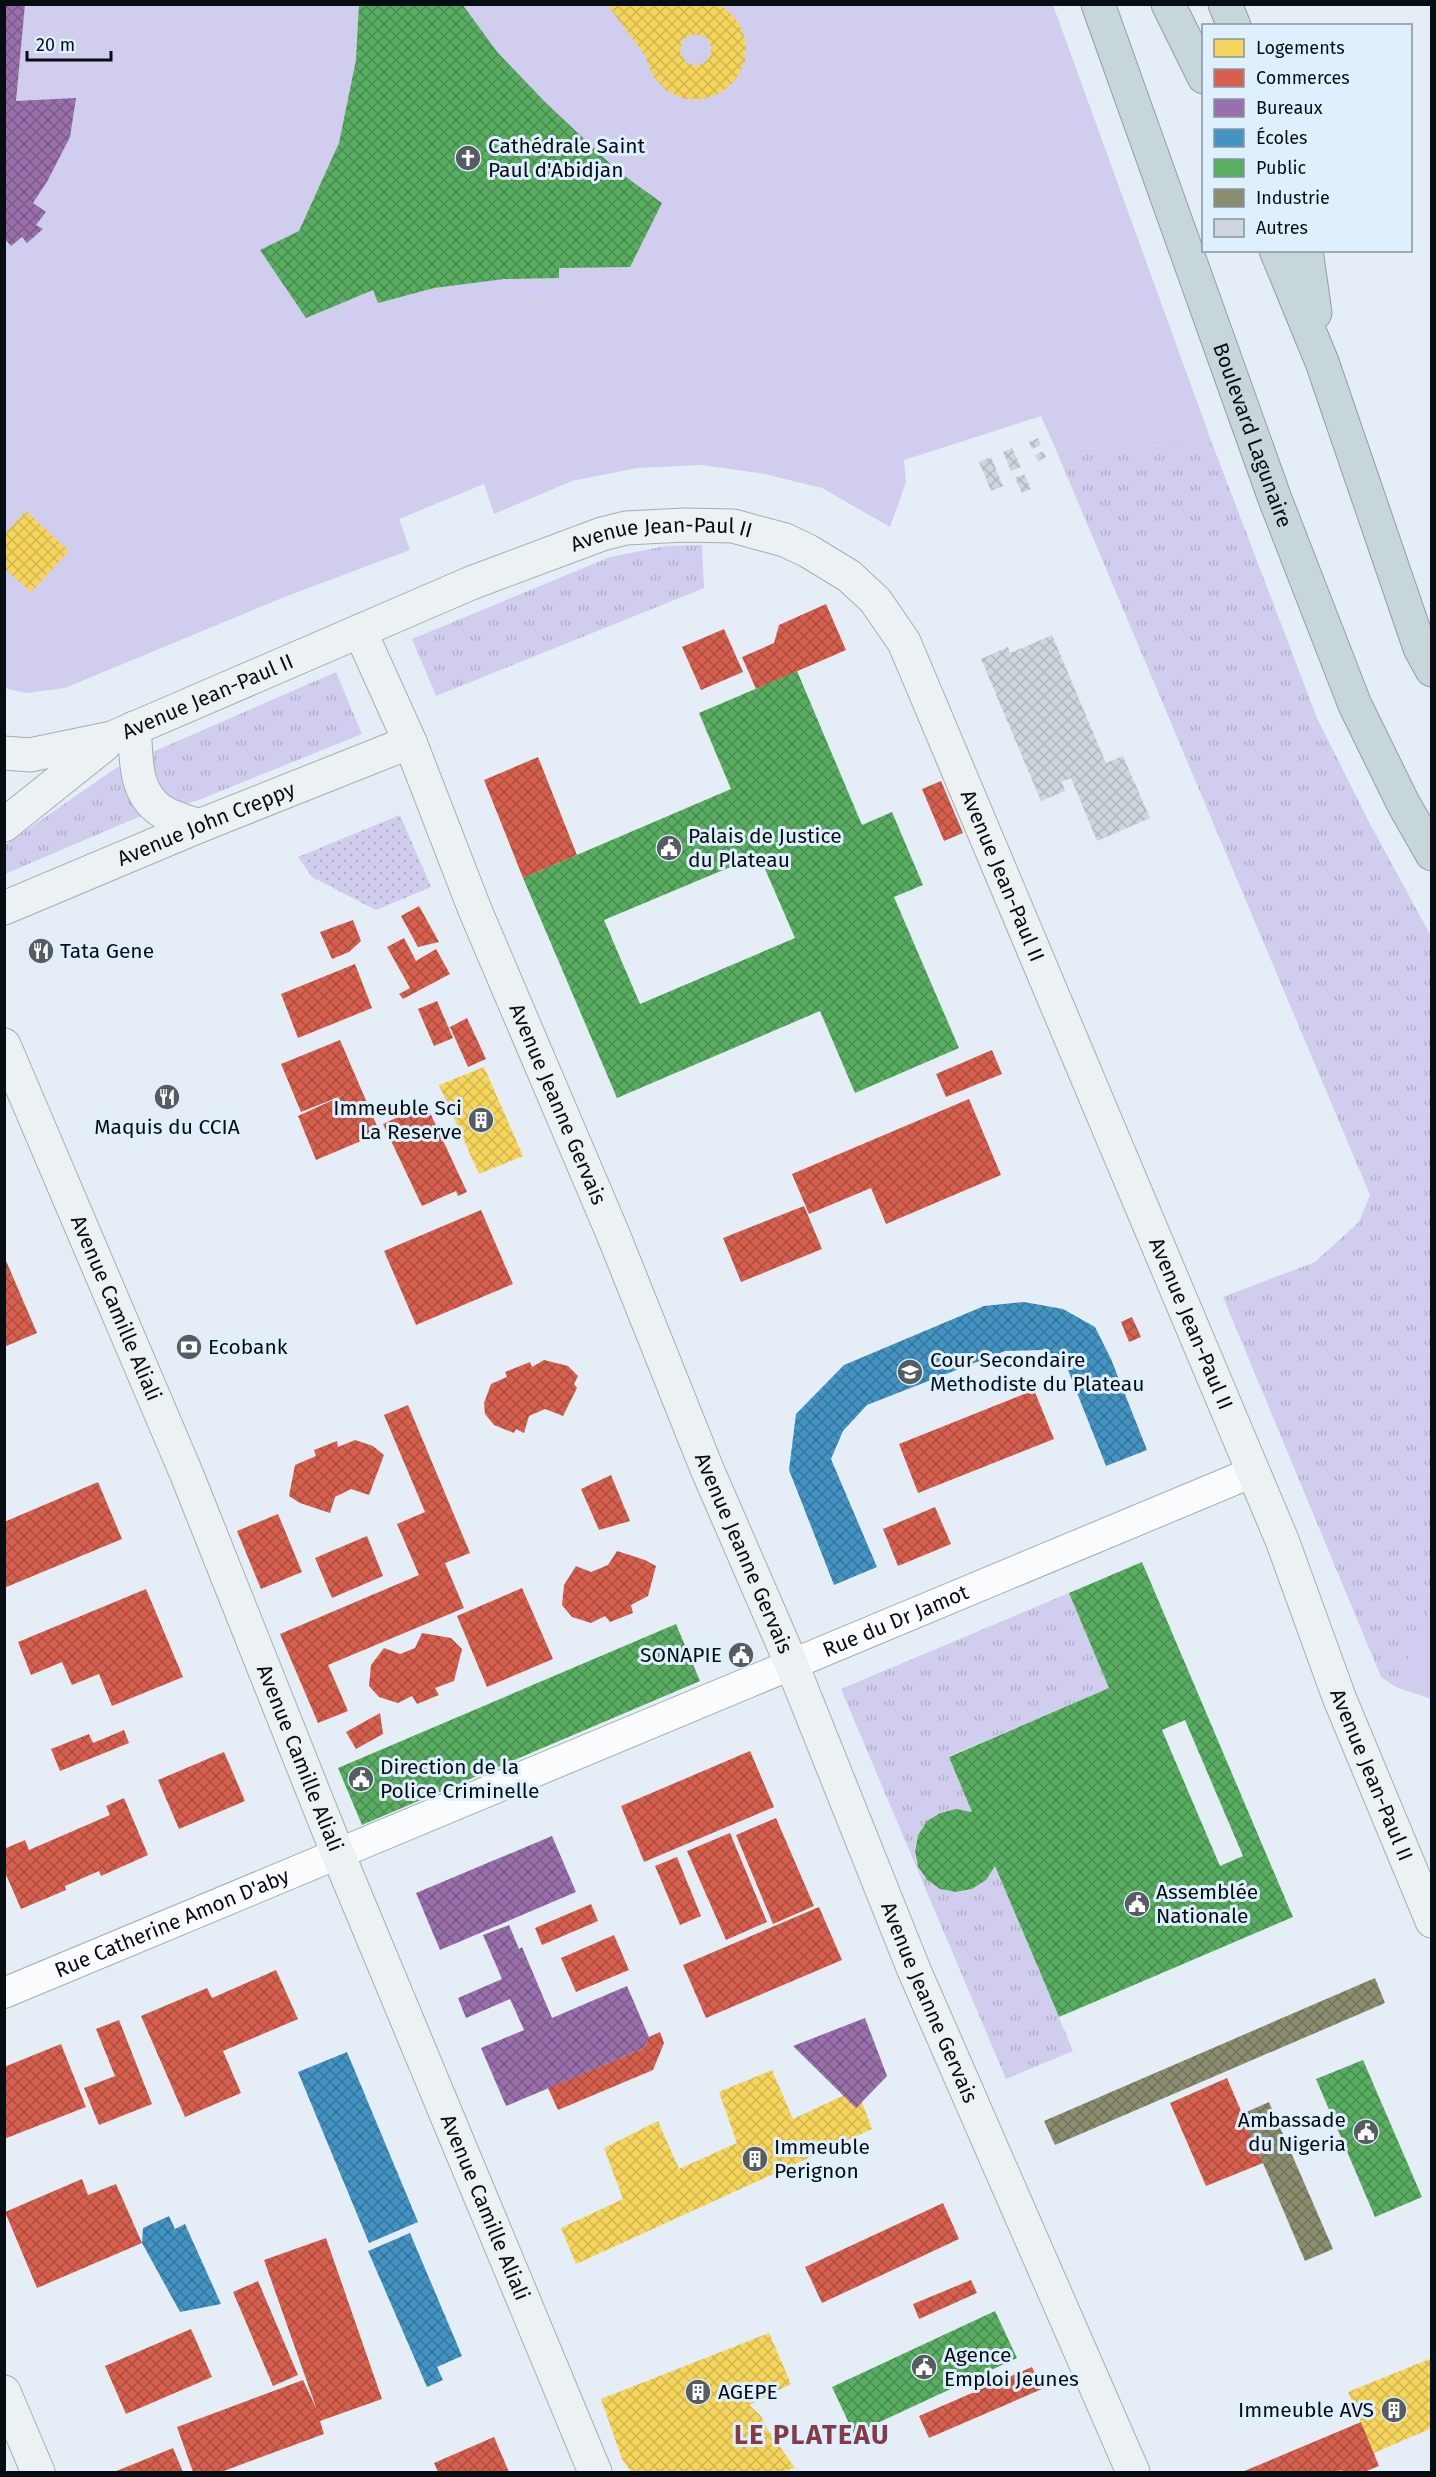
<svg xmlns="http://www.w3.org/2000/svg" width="1436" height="2477" font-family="'Fira Sans',sans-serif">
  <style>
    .grass { fill: url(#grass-tufts) }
    .park { fill: url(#park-dots) }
    .garden { fill: #d0cdee }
    .homes { fill: url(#homes-cross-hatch); fill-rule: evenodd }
    .shops { fill: url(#shops-cross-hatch) }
    .offices { fill: url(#offices-cross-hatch) }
    .schools { fill: url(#schools-cross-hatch) }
    .public { fill: url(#public-cross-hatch); fill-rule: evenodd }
    .industry { fill: url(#industry-cross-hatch) }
    .building { fill: url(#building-cross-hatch) }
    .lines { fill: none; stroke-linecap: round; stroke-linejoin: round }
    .street-casing { stroke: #a5adb4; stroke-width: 32 }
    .secondary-casing { stroke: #a5adb4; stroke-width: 35 }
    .highway-casing { stroke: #8ea0a7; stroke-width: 35 }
    .street { stroke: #fbfcfe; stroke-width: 30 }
    .secondary { stroke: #ecf1f3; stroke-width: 33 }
    .highway { stroke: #c7d6da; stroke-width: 33 }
    .labels { text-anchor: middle; stroke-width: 6; stroke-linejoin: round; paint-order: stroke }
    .poi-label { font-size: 21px; fill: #070e13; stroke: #deeffd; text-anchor: start }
    .street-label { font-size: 21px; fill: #070e13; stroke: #deeffd }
    .district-label { font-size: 27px; font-weight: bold; letter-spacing: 1.5px; fill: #843b45; stroke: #deeffd }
  </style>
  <defs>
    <pattern id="grass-tufts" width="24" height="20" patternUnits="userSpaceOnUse" patternTransform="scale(1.5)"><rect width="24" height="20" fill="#d0cdee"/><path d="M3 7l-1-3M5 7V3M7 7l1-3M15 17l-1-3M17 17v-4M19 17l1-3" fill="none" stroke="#b1afcb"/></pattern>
    <pattern id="park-dots" width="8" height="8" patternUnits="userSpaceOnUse" patternTransform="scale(1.5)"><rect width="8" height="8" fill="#d0cdee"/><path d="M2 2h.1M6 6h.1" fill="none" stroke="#b1afcb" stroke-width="1.8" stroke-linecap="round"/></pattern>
    <pattern id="homes-cross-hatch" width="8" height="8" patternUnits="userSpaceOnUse" patternTransform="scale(1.5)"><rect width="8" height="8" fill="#f6d55c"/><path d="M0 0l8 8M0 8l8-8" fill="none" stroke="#d1b64f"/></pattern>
    <pattern id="shops-cross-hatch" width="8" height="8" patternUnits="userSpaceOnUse" patternTransform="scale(1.5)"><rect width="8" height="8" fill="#d6604d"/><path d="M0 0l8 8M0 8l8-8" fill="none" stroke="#ac4e3f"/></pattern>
    <pattern id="offices-cross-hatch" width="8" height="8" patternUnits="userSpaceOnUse" patternTransform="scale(1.5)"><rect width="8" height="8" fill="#9970ab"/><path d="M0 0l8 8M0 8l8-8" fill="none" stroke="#7b5a8a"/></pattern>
    <pattern id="schools-cross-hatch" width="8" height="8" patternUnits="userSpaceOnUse" patternTransform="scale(1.5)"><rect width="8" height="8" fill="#4393c3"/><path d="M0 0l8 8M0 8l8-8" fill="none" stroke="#36769d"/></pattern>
    <pattern id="public-cross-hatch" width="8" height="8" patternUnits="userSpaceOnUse" patternTransform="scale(1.5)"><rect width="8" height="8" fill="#5aae61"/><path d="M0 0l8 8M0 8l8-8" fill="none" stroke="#488c4f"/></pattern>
    <pattern id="industry-cross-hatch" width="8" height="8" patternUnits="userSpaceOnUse" patternTransform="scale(1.5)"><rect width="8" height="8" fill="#8c8c6e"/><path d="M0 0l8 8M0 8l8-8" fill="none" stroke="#707159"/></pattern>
    <pattern id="building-cross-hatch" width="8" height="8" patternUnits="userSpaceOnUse" patternTransform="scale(1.5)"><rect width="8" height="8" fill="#cfd5dd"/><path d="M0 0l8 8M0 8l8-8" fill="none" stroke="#b0b6bd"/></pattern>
  </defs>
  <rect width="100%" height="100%" fill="#e5eef6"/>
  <g class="grass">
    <path d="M1212 443 1317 718 1369 822 1431 936 1432 1605 1396 1687 1381 1677 1223 1297 1315 1262 1359 1222 1370 1195 1056 450Z"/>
    <path d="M702 545 704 588 436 696 412 639 610 557 666 546Z"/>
    <path d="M336 672 362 734 196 801 136 818 5 874V845L116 768Z"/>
    <path d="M1069 1593 1109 1688 949 1756 972 1812C961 1810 951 1808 940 1813 920 1821 909 1847 918 1867 926 1887 952 1897 972 1889 983 1884 989 1875 995 1866L1073 2051 1006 2079 841 1689Z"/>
  </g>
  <path class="park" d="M400 815 431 887 376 910 312 877 298 857Z"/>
  <g class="garden">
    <path d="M5 5H1053L1212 443 1056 450 1041 416 904 460 906 482 890 527 822 488 765 474 701 465 637 468 572 481 494 514 484 484 399 519 410 550 282 598 65 688 26 693 5 688Z"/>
    <path d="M1431 1605V1699L1396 1687Z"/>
  </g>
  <g class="homes">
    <path d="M607 4H716L726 9 739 23 746 42 745 61 736 79 722 92 704 99H684L666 90 653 76 646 57ZM693 34 706 37 712 47 709 59 698 66 686 63 680 52 682 40Z"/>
    <path d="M26 511 69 551 31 592 4 568V535Z"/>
    <path d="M484 1067 523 1156 479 1174 439 1085Z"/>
    <path d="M772 2070 793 2119 857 2089 872 2129 576 2264 561 2228 623 2199 604 2148 658 2121 679 2169 737 2143 719 2092Z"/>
    <path d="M769 2333 791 2384 749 2405 761 2416 768 2430 795 2468 780 2472H631L622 2459 601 2399Z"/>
    <path d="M1432 2358V2428L1374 2453 1348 2392Z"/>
  </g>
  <g class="shops">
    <path d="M826 604 846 650 756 689 742 657 774 643 779 625Z"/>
    <path d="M724 629 743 672 701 690 682 647Z"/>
    <path d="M538 757 577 855 523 878 484 780Z"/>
    <path d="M941 781 963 833 944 841 922 789Z"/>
    <path d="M419 906 439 942 418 947 401 916Z"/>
    <path d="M353 920 361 941 349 952 332 959 320 932Z"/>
    <path d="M404 938 416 961 436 949 450 974 403 999 399 994 410 988 387 947Z"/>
    <path d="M355 964 372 1008 298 1038 281 994Z"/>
    <path d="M437 1001 453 1038 434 1046 418 1009Z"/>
    <path d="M467 1018 486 1059 468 1067 450 1027Z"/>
    <path d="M340 1040 380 1133 316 1160 298 1116 346 1094 301 1112 281 1064Z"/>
    <path d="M992 1050 1002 1074 946 1097 936 1074Z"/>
    <path d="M969 1099 1001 1175 886 1224 871 1188 809 1214 792 1174Z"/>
    <path d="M426 1104 467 1192 458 1196 456 1191 422 1206 383 1124Z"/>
    <path d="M804 1206 822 1249 741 1282 723 1238Z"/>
    <path d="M481 1210 513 1284 416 1325 384 1251Z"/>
    <path d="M4 1256 37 1333 4 1347Z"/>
    <path d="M1132 1317 1141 1337 1129 1342 1121 1322Z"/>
    <path d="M544 1360 568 1366 578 1376 574 1384 577 1388 563 1416 545 1409 529 1416 524 1433 516 1429 514 1433 494 1425 485 1414 484 1403 491 1384 507 1377 505 1372 530 1362 532 1367Z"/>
    <path d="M1034 1390 1054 1439 918 1493 899 1444Z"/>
    <path d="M408 1405 470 1553 445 1563 464 1608 328 1665 348 1711 318 1723 280 1634 419 1575 397 1524 425 1512 384 1415Z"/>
    <path d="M355 1440 373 1446 384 1455 369 1495 351 1489 335 1497 330 1513 300 1503 289 1496 295 1465 316 1456 314 1450 337 1441 338 1447Z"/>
    <path d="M611 1475 630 1521 599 1530 581 1489Z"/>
    <path d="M98 1482 122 1539 4 1588V1522Z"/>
    <path d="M935 1507 951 1544 898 1566 883 1529Z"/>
    <path d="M278 1514 302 1572 261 1589 237 1531Z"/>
    <path d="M367 1536 383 1576 332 1598 315 1558Z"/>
    <path d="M617 1551 645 1560 656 1566 648 1596 631 1605 633 1613 610 1622 605 1616 591 1623 572 1617 562 1605 564 1585 576 1566 591 1572 608 1565Z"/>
    <path d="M522 1588 553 1659 487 1687 457 1616Z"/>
    <path d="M146 1589 183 1677 112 1706 99 1674 72 1685 62 1662 31 1675 18 1642Z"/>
    <path d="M422 1633 451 1638 462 1649 454 1681 435 1688 439 1695 417 1704 412 1696 398 1703 379 1697 369 1686 371 1665 384 1648 400 1654 415 1648Z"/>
    <path d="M380 1713 383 1734 356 1749 346 1732Z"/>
    <path d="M124 1730 129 1743 60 1771 51 1749 89 1734 93 1743Z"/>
    <path d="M750 1751 774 1807 644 1862 621 1806Z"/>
    <path d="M224 1752 245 1801 179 1829 158 1780Z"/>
    <path d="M124 1798 148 1855 101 1876 99 1871 65 1886 66 1890 21 1909 4 1870V1849L25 1840 29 1850 110 1815 106 1806Z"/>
    <path d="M776 1818 814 1906 773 1924 736 1835Z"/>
    <path d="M730 1833 767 1922 726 1940 687 1851Z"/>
    <path d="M677 1857 701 1916 680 1925 655 1866Z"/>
    <path d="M591 1904 598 1921 542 1945 535 1928Z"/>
    <path d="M819 1907 842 1960 706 2018 683 1965Z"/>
    <path d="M614 1935 629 1970 576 1992 561 1958Z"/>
    <path d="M276 1970 298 2019 223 2051 241 2093 185 2117 141 2016 207 1988 212 1998Z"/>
    <path d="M119 2020 152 2104 99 2125 84 2088 115 2076 96 2029Z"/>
    <path d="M660 2032 664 2043 653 2070 558 2110 548 2088 644 2048 649 2037Z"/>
    <path d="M61 2044 86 2107 4 2139V2067Z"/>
    <path d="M1227 2078 1263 2163 1206 2186 1170 2103Z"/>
    <path d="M82 2179 88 2195 116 2184 142 2243 37 2288 5 2212Z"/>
    <path d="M943 2203 959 2239 822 2303 805 2267Z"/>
    <path d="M326 2238 382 2399 320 2421 324 2434 221 2472H193L177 2427 303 2380 317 2410 264 2260Z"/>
    <path d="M971 2280 977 2293 919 2319 913 2304Z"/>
    <path d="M258 2281 298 2375 273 2386 233 2292Z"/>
    <path d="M191 2329 212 2377 126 2414 105 2366Z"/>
    <path d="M1032 2367 1042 2389 929 2438 919 2416Z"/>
    <path d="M1361 2422 1379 2466 1364 2472H1343L1342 2470 1336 2472H1242Z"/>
    <path d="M494 2437 509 2472H438L434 2463Z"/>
    <path d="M173 2448 183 2472H114Z"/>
  </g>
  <g class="offices">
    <path d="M4 4H25L16 101 76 98 70 137 48 180 33 203 46 212 36 225 43 229 27 243 22 237 11 246 4 238Z"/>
    <path d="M552 1836 576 1892 440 1950 416 1893Z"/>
    <path d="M509 1925 519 1949 522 1947 552 2018 627 1986 649 2037 644 2048 506 2106 481 2048 524 2030 510 1999 466 2018 458 1998 502 1979 483 1935Z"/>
    <path d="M865 2018 887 2076 856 2108 793 2046Z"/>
  </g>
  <g class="schools">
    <path d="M1024 1302 1063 1309 1095 1327 1111 1359 1147 1450 1106 1466 1066 1365 1042 1350 1005 1351 867 1405 843 1431 831 1459 877 1567 834 1585 789 1470 796 1414 844 1365 984 1306Z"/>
    <path d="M347 2052 418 2222 369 2243 298 2072Z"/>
    <path d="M169 2216 175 2229 185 2224 221 2304 180 2312 142 2243 143 2228Z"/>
    <path d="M410 2233 462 2356 437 2367 443 2380 427 2387 368 2251Z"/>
  </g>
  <g class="public">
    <path d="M359 4H462L498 53 545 102 619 172 662 203 630 267 559 268V278L504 279 434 288 378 303 373 290 306 318 260 250 299 231 339 143 356 60Z"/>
    <path d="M797 671 862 825 892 812 923 885 894 897 959 1048 855 1093 820 1011 617 1098 523 878 731 789 699 713ZM759 855 795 938 640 1004 604 920Z"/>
    <path d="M1142 1562 1293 1917 1059 2017 995 1866 986 1880 972 1889 956 1892 940 1889 927 1880 918 1867 915 1851 918 1835 927 1821 940 1813 956 1809 972 1812 949 1757 1109 1688 1069 1593ZM1185 1720 1243 1856 1220 1866 1162 1730Z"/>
    <path d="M676 1624 700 1681 362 1825 338 1768Z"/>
    <path d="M1363 2060 1422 2197 1375 2217 1316 2079Z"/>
    <path d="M995 2311 1017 2358 854 2434 832 2387Z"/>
  </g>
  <g class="industry">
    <path d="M1375 1978 1385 2003 1055 2145 1044 2121Z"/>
    <path d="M1269 2102 1333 2249 1305 2261 1242 2114Z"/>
  </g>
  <g class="building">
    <path d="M1038 438 1041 445 1032 449 1029 442Z"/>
    <path d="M1012 448 1021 467 1011 471 1003 452Z"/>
    <path d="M1043 451 1046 457 1038 461 1035 455Z"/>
    <path d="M991 457 1003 486 991 491 979 462Z"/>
    <path d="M1024 474 1031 489 1022 493 1015 478Z"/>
    <path d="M1052 635 1106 763 1123 756 1150 818 1097 841 1071 778 1062 782 1065 791 1041 801 981 659 1008 647 1010 653Z"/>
  </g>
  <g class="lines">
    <g class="street-casing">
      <g id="street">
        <path id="s1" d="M4 1993 1253 1472"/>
      </g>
    </g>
    <g class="secondary-casing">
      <g id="secondary">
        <path id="s2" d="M360 631 410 742 475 910 613 1234 707 1469 792 1665 914 1970 1133 2472"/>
        <path d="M134 728C137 757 133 791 160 810 170 818 187 821 199 826"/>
        <path id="s3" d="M4 753 30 755 112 738 471 583 602 534 626 528 685 525 733 526 785 540 808 551 849 576 875 600 904 642 1282 1540 1339 1697 1432 1921"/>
        <path d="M4 825 104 745"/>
        <path id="s4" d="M4 908 199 826 410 742"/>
        <path id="s5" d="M4 1045 187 1475 338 1854 595 2472"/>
        <path d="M4 2392 38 2472"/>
      </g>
    </g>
    <g class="highway-casing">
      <g id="highway">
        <path id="s6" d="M1098 4 1275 499 1355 705 1403 803 1432 854"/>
        <path d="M1168 4 1204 77"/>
        <path d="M1225 4 1234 26"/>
        <path d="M1276 250 1322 362 1420 648 1432 670"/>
        <path d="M1306 250 1315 313"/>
      </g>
    </g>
    <use href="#street" class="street"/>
    <use href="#secondary" class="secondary"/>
    <use href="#highway" class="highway"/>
  </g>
  <defs>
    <g id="church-disc" transform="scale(1.35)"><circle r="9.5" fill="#555c62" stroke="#deeffd"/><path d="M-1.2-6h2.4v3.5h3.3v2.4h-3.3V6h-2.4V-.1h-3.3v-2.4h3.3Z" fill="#fff"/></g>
    <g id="civic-disc" transform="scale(1.35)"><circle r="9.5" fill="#555c62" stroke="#deeffd"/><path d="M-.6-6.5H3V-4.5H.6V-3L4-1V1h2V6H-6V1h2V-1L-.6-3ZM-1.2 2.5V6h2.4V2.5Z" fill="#fff"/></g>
    <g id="restaurant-disc" transform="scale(1.35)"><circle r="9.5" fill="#555c62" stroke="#deeffd"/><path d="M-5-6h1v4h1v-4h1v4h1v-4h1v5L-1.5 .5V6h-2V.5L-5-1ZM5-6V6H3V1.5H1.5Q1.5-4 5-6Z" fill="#fff"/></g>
    <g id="building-disc" transform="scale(1.35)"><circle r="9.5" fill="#555c62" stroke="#deeffd"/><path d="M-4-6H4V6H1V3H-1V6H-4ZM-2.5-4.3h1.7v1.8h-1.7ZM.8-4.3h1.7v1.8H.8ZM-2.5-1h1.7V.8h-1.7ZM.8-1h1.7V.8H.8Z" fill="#fff"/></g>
    <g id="bank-disc" transform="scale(1.35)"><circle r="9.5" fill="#555c62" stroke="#deeffd"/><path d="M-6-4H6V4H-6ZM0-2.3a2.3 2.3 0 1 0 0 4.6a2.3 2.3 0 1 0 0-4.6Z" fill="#fff"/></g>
    <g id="school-disc" transform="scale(1.35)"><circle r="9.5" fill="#555c62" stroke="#deeffd"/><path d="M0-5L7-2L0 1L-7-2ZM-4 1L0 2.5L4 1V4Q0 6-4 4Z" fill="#fff"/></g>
  </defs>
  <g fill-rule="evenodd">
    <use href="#church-disc" x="468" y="158"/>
    <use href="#civic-disc" x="669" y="848"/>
    <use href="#restaurant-disc" x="41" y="951"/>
    <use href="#restaurant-disc" x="167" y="1097"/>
    <use href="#building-disc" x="481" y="1120"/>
    <use href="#bank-disc" x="189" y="1347"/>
    <use href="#school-disc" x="910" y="1372"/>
    <use href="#civic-disc" x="741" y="1655"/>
    <use href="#civic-disc" x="361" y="1779"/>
    <use href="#civic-disc" x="1137" y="1904"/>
    <use href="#civic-disc" x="1366" y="2132"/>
    <use href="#building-disc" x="755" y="2159"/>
    <use href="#civic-disc" x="924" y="2367"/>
    <use href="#building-disc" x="698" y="2392"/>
    <use href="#building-disc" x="1394" y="2410"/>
  </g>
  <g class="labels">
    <g class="poi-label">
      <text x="488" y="153">Cathédrale Saint<tspan x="488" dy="24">Paul d'Abidjan</tspan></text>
      <text x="688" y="843">Palais de Justice<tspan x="688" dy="24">du Plateau</tspan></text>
      <text x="60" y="958">Tata Gene</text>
      <text x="462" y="1115" text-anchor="end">Immeuble Sci<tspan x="462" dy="24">La Reserve</tspan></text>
      <text x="167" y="1134" text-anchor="middle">Maquis du CCIA</text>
      <text x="208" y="1354">Ecobank</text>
      <text x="930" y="1367">Cour Secondaire<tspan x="930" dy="24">Methodiste du Plateau</tspan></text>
      <text x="722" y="1662" text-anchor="end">SONAPIE</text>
      <text x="380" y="1774">Direction de la<tspan x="380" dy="24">Police Criminelle</tspan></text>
      <text x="1156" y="1899">Assemblée<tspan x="1156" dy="24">Nationale</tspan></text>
      <text x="1346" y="2127" text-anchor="end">Ambassade<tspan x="1346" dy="24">du Nigeria</tspan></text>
      <text x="774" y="2154">Immeuble<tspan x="774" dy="24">Perignon</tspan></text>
      <text x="944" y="2362">Agence<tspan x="944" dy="24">Emploi Jeunes</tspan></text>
      <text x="718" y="2399">AGEPE</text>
      <text x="1374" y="2417" text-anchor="end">Immeuble AVS</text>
    </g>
    <g class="street-label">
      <text dy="7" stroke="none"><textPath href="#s6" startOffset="458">Boulevard Lagunaire</textPath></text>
      <text dy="7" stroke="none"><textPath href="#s3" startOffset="700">Avenue Jean-Paul II</textPath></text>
      <text dy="7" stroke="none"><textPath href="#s3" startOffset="214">Avenue Jean-Paul II</textPath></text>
      <text dy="7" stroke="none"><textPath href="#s4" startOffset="219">Avenue John Creppy</textPath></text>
      <text dy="7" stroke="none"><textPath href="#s3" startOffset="1240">Avenue Jean-Paul II</textPath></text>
      <text dy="7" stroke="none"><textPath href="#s2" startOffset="513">Avenue Jeanne Gervais</textPath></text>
      <text dy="7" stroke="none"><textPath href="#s5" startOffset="286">Avenue Camille Aliali</textPath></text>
      <text dy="7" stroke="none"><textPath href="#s3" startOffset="1726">Avenue Jean-Paul II</textPath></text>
      <text dy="7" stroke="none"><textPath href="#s2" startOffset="999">Avenue Jeanne Gervais</textPath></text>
      <text dy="7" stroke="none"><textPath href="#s1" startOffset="966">Rue du Dr Jamot</textPath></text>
      <text dy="7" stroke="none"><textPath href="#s5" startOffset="772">Avenue Camille Aliali</textPath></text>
      <text dy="7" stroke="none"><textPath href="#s3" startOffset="2212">Avenue Jean-Paul II</textPath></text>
      <text dy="7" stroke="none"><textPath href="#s1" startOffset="182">Rue Catherine Amon D'aby</textPath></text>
      <text dy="7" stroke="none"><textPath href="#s2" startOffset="1485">Avenue Jeanne Gervais</textPath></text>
      <text dy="7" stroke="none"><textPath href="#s5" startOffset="1258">Avenue Camille Aliali</textPath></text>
    </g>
    <g class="district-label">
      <text x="812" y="2444">LE PLATEAU</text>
    </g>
  </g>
  <rect width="1436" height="2477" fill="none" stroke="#070e13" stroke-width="12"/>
  <rect x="1202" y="24" width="210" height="228" fill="#deeffd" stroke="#88959f" stroke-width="1.5"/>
  <rect x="1214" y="39" width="30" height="18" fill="#f6d55c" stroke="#88959f" stroke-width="1.5"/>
  <text x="1256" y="54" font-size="18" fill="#070e13">Logements</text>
  <rect x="1214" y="69" width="30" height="18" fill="#d6604d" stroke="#88959f" stroke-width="1.5"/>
  <text x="1256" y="84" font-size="18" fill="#070e13">Commerces</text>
  <rect x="1214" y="99" width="30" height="18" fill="#9970ab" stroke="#88959f" stroke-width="1.5"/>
  <text x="1256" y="114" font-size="18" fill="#070e13">Bureaux</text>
  <rect x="1214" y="129" width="30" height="18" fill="#4393c3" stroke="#88959f" stroke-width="1.5"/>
  <text x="1256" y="144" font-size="18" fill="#070e13">Écoles</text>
  <rect x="1214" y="159" width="30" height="18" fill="#5aae61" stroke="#88959f" stroke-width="1.5"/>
  <text x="1256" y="174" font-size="18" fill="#070e13">Public</text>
  <rect x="1214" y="189" width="30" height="18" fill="#8c8c6e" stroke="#88959f" stroke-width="1.5"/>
  <text x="1256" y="204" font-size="18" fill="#070e13">Industrie</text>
  <rect x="1214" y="219" width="30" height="18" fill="#cfd5dd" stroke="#88959f" stroke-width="1.5"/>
  <text x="1256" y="234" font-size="18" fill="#070e13">Autres</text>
  <path d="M27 51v9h84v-9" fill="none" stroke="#070e13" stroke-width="3"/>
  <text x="36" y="51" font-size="18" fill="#070e13" stroke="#deeffd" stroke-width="4.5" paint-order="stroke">20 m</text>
</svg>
